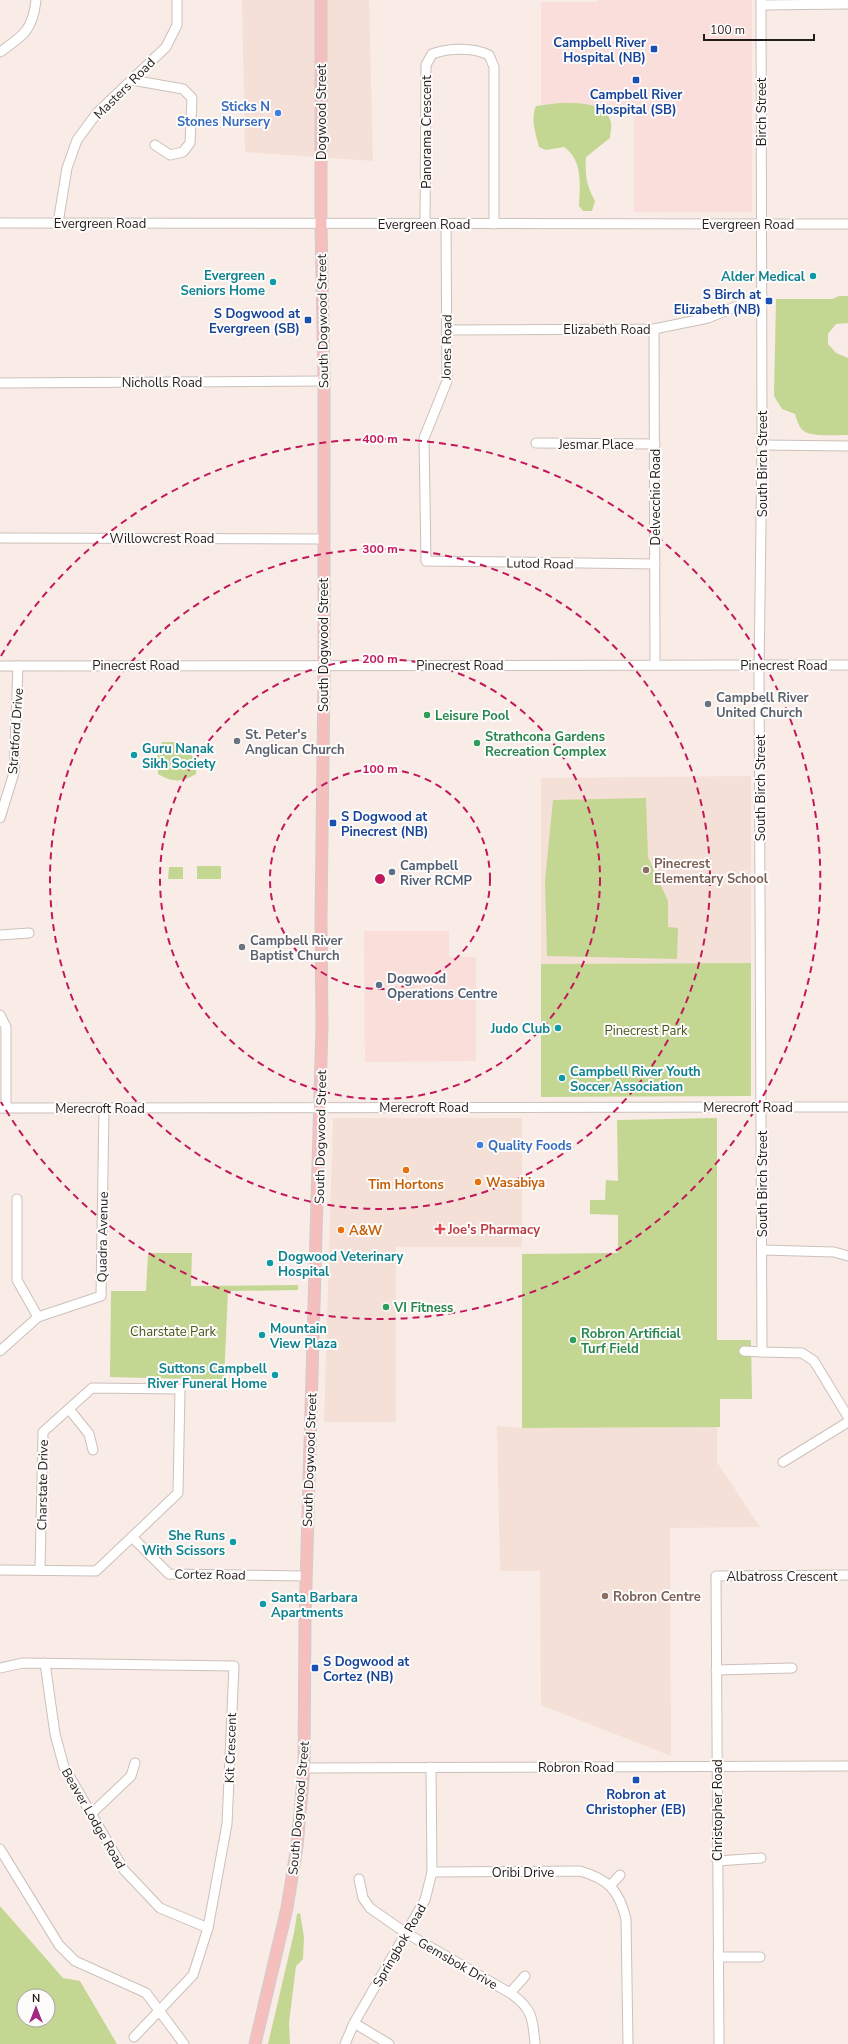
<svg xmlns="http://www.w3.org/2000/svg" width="848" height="2044" font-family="'Nunito Sans',sans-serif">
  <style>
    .built { fill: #f4e0d6 }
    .industrial { fill: #f9deda }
    .medical { fill: #f9dedc }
    .green { fill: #c3d793; fill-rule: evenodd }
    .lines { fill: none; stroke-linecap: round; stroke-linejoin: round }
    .minor-casing { stroke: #ccc0ba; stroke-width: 11 }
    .major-casing { stroke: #cecdcd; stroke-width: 13 }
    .minor { stroke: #fff; stroke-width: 9 }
    .major { stroke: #f5bfbe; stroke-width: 11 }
    .ring { fill: none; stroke: #c2185b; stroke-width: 2; stroke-dasharray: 7 5 }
    .transit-dot { fill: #1a4fb4; stroke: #fefcfb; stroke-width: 1.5 }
    .shop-dot { fill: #3f7fe0; stroke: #fefcfb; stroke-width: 1.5 }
    .culture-dot { fill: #0f9aa8; stroke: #fefcfb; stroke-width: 1.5 }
    .worship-dot { fill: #6b7280; stroke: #fefcfb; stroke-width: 1.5 }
    .leisure-dot { fill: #2e9e5b; stroke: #fefcfb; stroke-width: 1.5 }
    .education-dot { fill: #8d6e63; stroke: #fefcfb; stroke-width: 1.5 }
    .service-dot { fill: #5c6f8a; stroke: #fefcfb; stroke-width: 1.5 }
    .food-dot { fill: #e8710a; stroke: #fefcfb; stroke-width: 1.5 }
    .health-dot { fill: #e0444e; stroke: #fefcfb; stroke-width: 1.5 }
    .labels { text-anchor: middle; stroke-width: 4; stroke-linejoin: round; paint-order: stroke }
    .transit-label { font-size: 13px; font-weight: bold; fill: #164399; stroke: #fefcfb; text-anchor: end }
    .street-label { font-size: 13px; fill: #211d1b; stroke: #fefcfb }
    .shop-label { font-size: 13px; font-weight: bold; fill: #366cbe; stroke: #fefcfb; text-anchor: end }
    .culture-label { font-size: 13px; font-weight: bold; fill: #0d838f; stroke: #fefcfb; text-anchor: end }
    .worship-label { font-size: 13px; font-weight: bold; fill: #5b616d; stroke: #fefcfb; text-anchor: start }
    .leisure-label { font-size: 13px; font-weight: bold; fill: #27864d; stroke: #fefcfb; text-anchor: start }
    .education-label { font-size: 13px; font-weight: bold; fill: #785e54; stroke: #fefcfb; text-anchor: start }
    .service-label { font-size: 13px; font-weight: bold; fill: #4e5e75; stroke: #fefcfb; text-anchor: start }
    .park-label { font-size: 13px; fill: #49571a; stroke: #fefcfb }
    .food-label { font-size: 13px; font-weight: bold; fill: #c56008; stroke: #fefcfb; text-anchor: start }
    .health-label { font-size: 13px; font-weight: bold; fill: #be3a42; stroke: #fefcfb; text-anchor: start }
    .centre { fill: #c2185b; stroke: #fefcfb; stroke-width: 2 }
    .ring-label { font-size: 12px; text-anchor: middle; font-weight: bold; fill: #c2185b; stroke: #fefcfb; stroke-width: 4; stroke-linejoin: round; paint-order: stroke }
  </style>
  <rect width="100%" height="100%" fill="#f9ece6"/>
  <g class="built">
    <path d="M242 0H369L373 161 245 152Z"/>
    <path d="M751 776V963L541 964V778Z"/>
    <path d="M333 1118H522V1247H396V1422H324Z"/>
    <path d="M497 1426 522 1428 717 1427V1462L760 1527 670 1528 671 1756 541 1705 540 1571H500Z"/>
  </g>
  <path class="industrial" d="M364 931H449V957H476V1061L365 1062Z"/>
  <path class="medical" d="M598 0H752V212H634V108H541V2H597Z"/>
  <g class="green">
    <path d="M559 103C576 103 607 101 611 123 612 127 610 134 610 138L586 157C585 175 586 184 595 201L592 211H583L579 206C580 185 583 160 564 147L546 150 539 147C536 134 530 119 536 106Z"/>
    <path d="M839 296H848V323L836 324 828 334V344L836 353 848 358V435C838 435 811 437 804 431 799 428 797 420 795 414L782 409 774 396 776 299H832Z"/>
    <path d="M162 742H184L189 754 197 759 196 774C182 782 173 783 158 774L157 757Z"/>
    <path d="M646 798 648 857 668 901V927L678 928 677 959 547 956 545 881 553 800Z"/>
    <rect x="197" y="866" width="24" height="13"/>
    <path d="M169 867H183V879H168Z"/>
    <path d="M751 963V1096L541 1097V964Z"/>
    <path d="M717 1118V1340H751L752 1399H720V1427L522 1428V1254L618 1253V1215L590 1214V1200H605L606 1180 618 1181 617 1120Z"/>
    <path d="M148 1253H192L191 1286 298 1285V1290L228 1291 224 1380 110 1377 111 1291H146Z"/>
    <path d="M0 1906 63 1978 80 1981 117 2044H0ZM24 1996H48V2020H24Z"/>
    <path d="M300 1913 304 1937 303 1959 296 1966 289 2023 290 2044H268L294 1933 297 1914Z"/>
  </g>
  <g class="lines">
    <g class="minor-casing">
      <g id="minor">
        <path d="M761 0 762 445 759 675 762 1352 802 1353 814 1361 848 1417"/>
        <path d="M761 5 848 4"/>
        <path d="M0 52C23 36 33 30 36 0"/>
        <path d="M132 80 183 89 192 98 190 143 183 152 170 155 155 145"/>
        <path d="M0 223 848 224"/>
        <path d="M58 223 67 168 77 140 97 113 166 47 177 25V0"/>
        <path d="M425 224 426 65 432 54C449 48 472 47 489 55L494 67V224"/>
        <path d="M446 224 447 381 424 438 426 561 655 564"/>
        <path d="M654 329 655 665"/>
        <path d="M447 330 654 329 708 318 762 296"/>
        <path d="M0 383 324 381"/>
        <path d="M536 443 655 444"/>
        <path d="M762 445 848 446"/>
        <path d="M0 538 324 539"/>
        <path d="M0 666 848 665"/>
        <path d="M0 818 14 773 18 666"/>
        <path d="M0 935 29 933"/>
        <path d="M0 1015 6 1027V1108"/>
        <path d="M0 1108 848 1107"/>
        <path d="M17 1199V1280L38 1317"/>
        <path d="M762 1250 834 1252 848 1256"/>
        <path d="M0 1351 38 1317 101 1296 104 1108"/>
        <path d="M744 1351 762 1352"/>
        <path d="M69 1409 89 1434 93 1450"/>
        <path d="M783 1462 848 1422"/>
        <path d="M0 1570 96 1571 132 1537 169 1574 306 1576"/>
        <path d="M40 1570 43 1432 92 1388 180 1389 178 1493 132 1537"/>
        <path d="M45 1663 55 1734 64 1767 124 1870 160 1908 208 1928"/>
        <path d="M0 1668 23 1663 234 1666 227 1824 208 1928 193 1975 134 2037"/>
        <path d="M716 1670 792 1668"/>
        <path d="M304 1768 848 1766"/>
        <path d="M91 1814 131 1776 135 1763"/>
        <path d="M0 1849 59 1945 75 1961 146 1993 184 2044"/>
        <path d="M717 1861 761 1858"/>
        <path d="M432 1872 580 1871C608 1879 619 1890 626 1919L628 2044"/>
        <path d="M359 1879 363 1898 370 1908 406 1933 510 1993C532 2008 533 2018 535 2044"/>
        <path d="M610 1886 620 1875"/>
        <path d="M718 1957H760"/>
        <path d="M510 1993 525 1976"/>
        <path d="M354 2023 389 2044"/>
        <path d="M345 2044 354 2023 425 1900 432 1872 431 1767"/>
        <path d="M719 2044 716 1576 848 1575"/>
      </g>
    </g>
    <g class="major-casing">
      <path id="major" d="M255 2044 287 1908 297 1846 304 1768 305 1619 322 1026 321 919 324 680V381L321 224V0"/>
    </g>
    <use href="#minor" class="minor"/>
    <use href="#major" class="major"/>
  </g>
  <g class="ring">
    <circle cx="380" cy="879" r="110"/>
    <circle cx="380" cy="879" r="220"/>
    <circle cx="380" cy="879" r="330"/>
    <path d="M1 656A440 440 0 1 1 1 1102"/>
  </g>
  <g class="transit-dot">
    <rect x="650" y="45" width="8" height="8" rx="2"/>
    <rect x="632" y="76" width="8" height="8" rx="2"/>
    <rect x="765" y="297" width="8" height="8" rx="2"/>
    <rect x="304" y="316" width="8" height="8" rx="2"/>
    <rect x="329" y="819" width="8" height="8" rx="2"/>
    <rect x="311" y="1664" width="8" height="8" rx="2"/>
    <rect x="632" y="1776" width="8" height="8" rx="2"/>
  </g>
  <g class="shop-dot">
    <circle cx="278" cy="113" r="4"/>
    <circle cx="480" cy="1145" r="4"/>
  </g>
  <g class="culture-dot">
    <circle cx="813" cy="276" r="4"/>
    <circle cx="273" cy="282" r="4"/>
    <circle cx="134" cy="755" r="4"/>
    <circle cx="558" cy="1028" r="4"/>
    <circle cx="562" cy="1078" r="4"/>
    <circle cx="270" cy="1263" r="4"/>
    <circle cx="262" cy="1335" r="4"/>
    <circle cx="275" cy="1375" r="4"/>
    <circle cx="233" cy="1542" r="4"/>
    <circle cx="263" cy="1604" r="4"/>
  </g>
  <g class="worship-dot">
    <circle cx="708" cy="704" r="4"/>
    <circle cx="237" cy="741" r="4"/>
    <circle cx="242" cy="947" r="4"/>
  </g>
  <g class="leisure-dot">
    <circle cx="427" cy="715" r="4"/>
    <circle cx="477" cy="743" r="4"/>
    <circle cx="386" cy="1307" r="4"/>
    <circle cx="573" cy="1340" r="4"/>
  </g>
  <g class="education-dot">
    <circle cx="646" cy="870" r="4"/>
    <circle cx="605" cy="1596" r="4"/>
  </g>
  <g class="service-dot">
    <circle cx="392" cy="872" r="4"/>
    <circle cx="379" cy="985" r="4"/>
  </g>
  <g class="food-dot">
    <circle cx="406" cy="1170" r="4"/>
    <circle cx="478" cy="1182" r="4"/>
    <circle cx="341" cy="1230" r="4"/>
  </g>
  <path class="health-dot" d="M438 1223h4v4h4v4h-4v4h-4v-4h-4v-4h4z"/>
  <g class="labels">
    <g class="transit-label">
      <text x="646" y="47">Campbell River<tspan x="646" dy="15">Hospital (NB)</tspan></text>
      <text x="636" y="99" text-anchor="middle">Campbell River<tspan x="636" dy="15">Hospital (SB)</tspan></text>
      <text x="761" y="299">S Birch at<tspan x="761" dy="15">Elizabeth (NB)</tspan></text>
      <text x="300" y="318">S Dogwood at<tspan x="300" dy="15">Evergreen (SB)</tspan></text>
      <text x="341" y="821" text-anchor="start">S Dogwood at<tspan x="341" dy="15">Pinecrest (NB)</tspan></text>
      <text x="323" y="1666" text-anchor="start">S Dogwood at<tspan x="323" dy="15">Cortez (NB)</tspan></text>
      <text x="636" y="1799" text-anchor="middle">Robron at<tspan x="636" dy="15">Christopher (EB)</tspan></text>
    </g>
    <g class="street-label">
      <text transform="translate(124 88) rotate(-45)" y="5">Masters Road</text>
      <text transform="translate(321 112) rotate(-90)" y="5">Dogwood Street</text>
      <text transform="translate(761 112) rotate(-90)" y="5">Birch Street</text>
      <text transform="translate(426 132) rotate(-90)" y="5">Panorama Crescent</text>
      <text x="100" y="228">Evergreen Road</text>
      <text x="424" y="229">Evergreen Road</text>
      <text x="748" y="229">Evergreen Road</text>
      <text transform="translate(322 321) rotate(-91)" y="5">South Dogwood Street</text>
      <text x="607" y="334">Elizabeth Road</text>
      <text transform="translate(446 347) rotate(-89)" y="5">Jones Road</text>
      <text x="162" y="387">Nicholls Road</text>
      <text x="596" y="449">Jesmar Place</text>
      <text transform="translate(762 464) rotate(-90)" y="5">South Birch Street</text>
      <text transform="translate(655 497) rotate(-90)" y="5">Delvecchio Road</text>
      <text x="162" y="543">Willowcrest Road</text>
      <text transform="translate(540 563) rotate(1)" y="5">Lutod Road</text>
      <text transform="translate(323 645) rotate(-90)" y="5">South Dogwood Street</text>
      <text x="136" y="670">Pinecrest Road</text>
      <text x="460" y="670">Pinecrest Road</text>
      <text x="784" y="670">Pinecrest Road</text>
      <text transform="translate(15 731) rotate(-86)" y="5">Stratford Drive</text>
      <text transform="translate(760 788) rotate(-90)" y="5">South Birch Street</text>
      <text x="424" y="1112">Merecroft Road</text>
      <text x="748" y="1112">Merecroft Road</text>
      <text x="100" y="1113">Merecroft Road</text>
      <text transform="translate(320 1137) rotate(-89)" y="5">South Dogwood Street</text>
      <text transform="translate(762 1184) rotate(-90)" y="5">South Birch Street</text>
      <text transform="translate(102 1237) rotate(-89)" y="5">Quadra Avenue</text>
      <text transform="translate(309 1460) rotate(-88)" y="5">South Dogwood Street</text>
      <text transform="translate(42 1485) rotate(-89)" y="5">Charstate Drive</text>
      <text transform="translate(210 1574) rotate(1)" y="5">Cortez Road</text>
      <text x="782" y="1581">Albatross Crescent</text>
      <text transform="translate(230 1748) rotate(-88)" y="5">Kit Crescent</text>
      <text x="576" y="1772">Robron Road</text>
      <text transform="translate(298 1808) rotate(-85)" y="5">South Dogwood Street</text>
      <text transform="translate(717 1810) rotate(-90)" y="5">Christopher Road</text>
      <text transform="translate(94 1818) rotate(60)" y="5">Beaver Lodge Road</text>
      <text x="523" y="1877">Oribi Drive</text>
      <text transform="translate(399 1945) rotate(-60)" y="5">Springbok Road</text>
      <text transform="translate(458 1963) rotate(30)" y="5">Gemsbok Drive</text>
    </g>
    <g class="shop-label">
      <text x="270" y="111">Sticks N<tspan x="270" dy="15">Stones Nursery</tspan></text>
      <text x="488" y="1150" text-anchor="start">Quality Foods</text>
    </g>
    <g class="culture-label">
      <text x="265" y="280">Evergreen<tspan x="265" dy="15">Seniors Home</tspan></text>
      <text x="805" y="281">Alder Medical</text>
      <text x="142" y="753" text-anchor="start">Guru Nanak<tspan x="142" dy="15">Sikh Society</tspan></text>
      <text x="550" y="1033">Judo Club</text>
      <text x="570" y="1076" text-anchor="start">Campbell River Youth<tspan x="570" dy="15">Soccer Association</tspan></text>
      <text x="278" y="1261" text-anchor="start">Dogwood Veterinary<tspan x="278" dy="15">Hospital</tspan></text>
      <text x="270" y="1333" text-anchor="start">Mountain<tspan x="270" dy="15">View Plaza</tspan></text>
      <text x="267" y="1373">Suttons Campbell<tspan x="267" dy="15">River Funeral Home</tspan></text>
      <text x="225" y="1540">She Runs<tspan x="225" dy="15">With Scissors</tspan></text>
      <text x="271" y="1602" text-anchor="start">Santa Barbara<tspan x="271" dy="15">Apartments</tspan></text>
    </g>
    <g class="worship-label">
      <text x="716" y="702">Campbell River<tspan x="716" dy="15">United Church</tspan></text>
      <text x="245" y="739">St. Peter's<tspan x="245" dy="15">Anglican Church</tspan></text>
      <text x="250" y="945">Campbell River<tspan x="250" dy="15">Baptist Church</tspan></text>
    </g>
    <g class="leisure-label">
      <text x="435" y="720">Leisure Pool</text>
      <text x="485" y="741">Strathcona Gardens<tspan x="485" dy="15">Recreation Complex</tspan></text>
      <text x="394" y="1312">VI Fitness</text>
      <text x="581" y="1338">Robron Artificial<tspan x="581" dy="15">Turf Field</tspan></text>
    </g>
    <g class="education-label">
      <text x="654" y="868">Pinecrest<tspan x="654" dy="15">Elementary School</tspan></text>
      <text x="613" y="1601">Robron Centre</text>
    </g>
    <g class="service-label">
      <text x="400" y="870">Campbell<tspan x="400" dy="15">River RCMP</tspan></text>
      <text x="387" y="983">Dogwood<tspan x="387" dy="15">Operations Centre</tspan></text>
    </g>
    <g class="park-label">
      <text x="646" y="1035">Pinecrest Park</text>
      <text x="173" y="1336">Charstate Park</text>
    </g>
    <g class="food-label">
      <text x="486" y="1187">Wasabiya</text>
      <text x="406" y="1189" text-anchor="middle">Tim Hortons</text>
      <text x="349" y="1235">A&amp;W</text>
    </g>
    <g class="health-label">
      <text x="448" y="1234">Joe's Pharmacy</text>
    </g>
  </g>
  <circle cx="380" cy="879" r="6" class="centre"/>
  <g class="ring-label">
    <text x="380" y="443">400 m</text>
    <text x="380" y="553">300 m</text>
    <text x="380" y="663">200 m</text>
    <text x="380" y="773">100 m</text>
  </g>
  <g transform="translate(36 2008)"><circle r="19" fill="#fefcfb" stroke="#a6a3a1"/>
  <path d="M0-3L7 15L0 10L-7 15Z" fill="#a22a82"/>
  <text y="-6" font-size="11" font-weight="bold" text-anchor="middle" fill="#211d1b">N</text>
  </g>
  <path d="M704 34v6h110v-6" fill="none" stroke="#211d1b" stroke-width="2"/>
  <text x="710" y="34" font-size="12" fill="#211d1b" stroke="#fefcfb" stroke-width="3" paint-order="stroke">100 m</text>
</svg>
